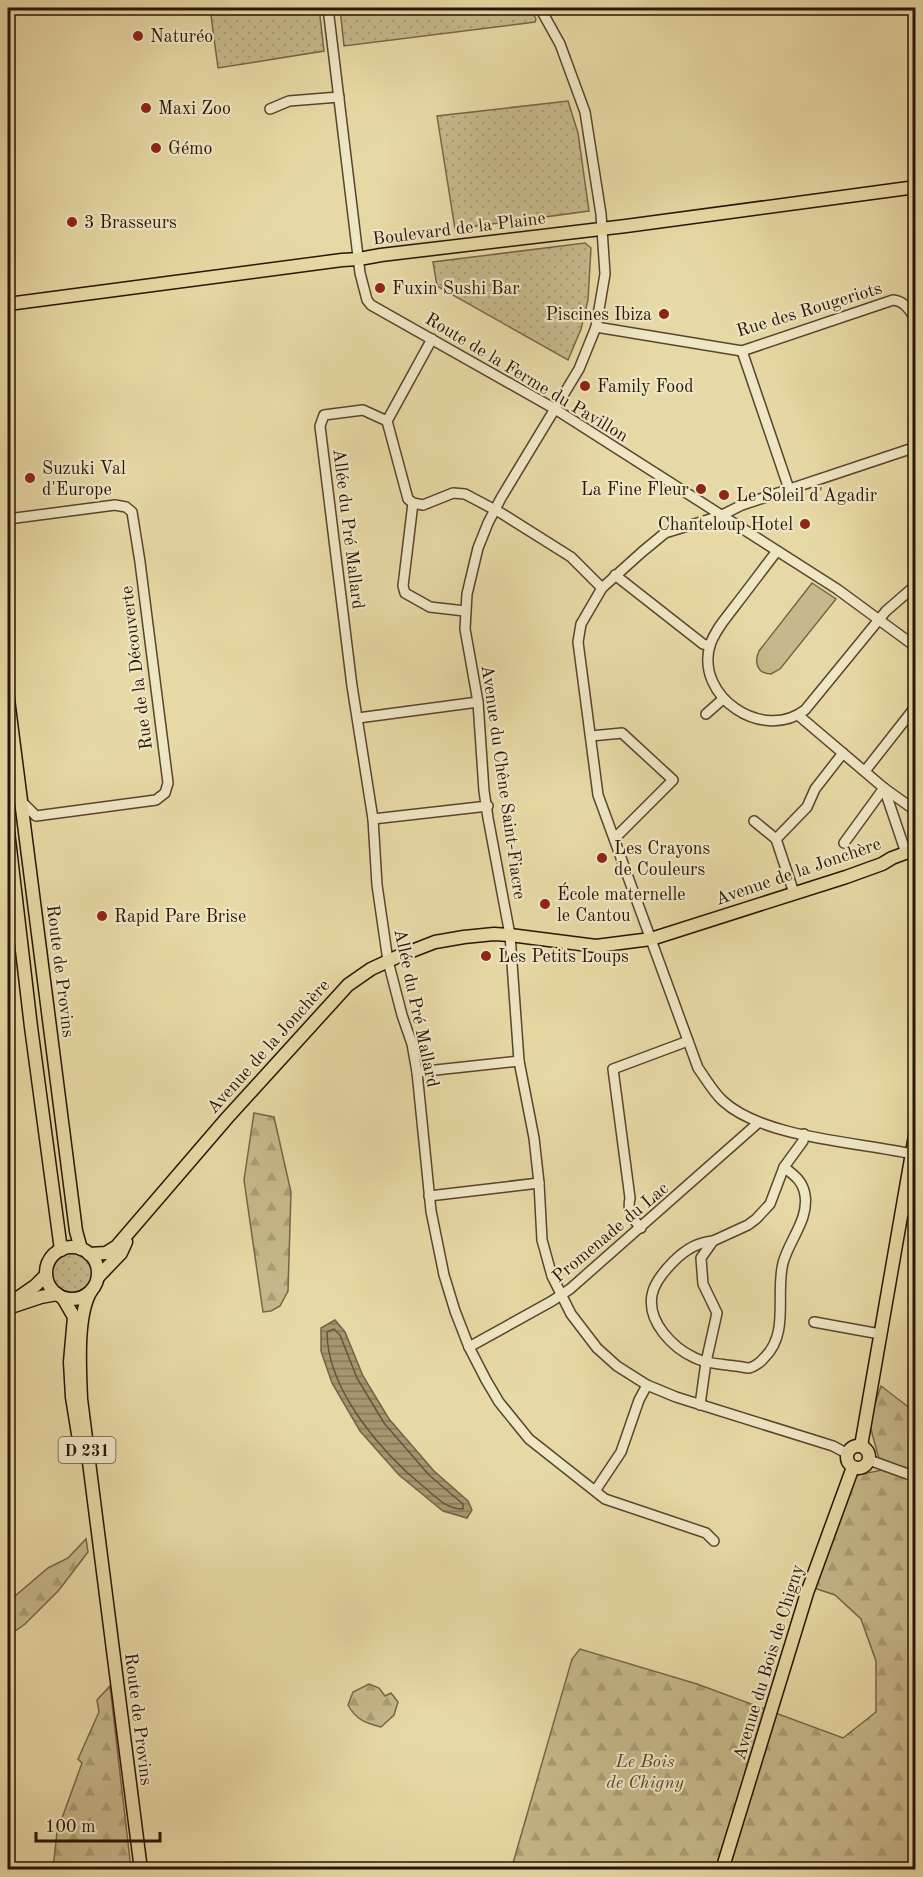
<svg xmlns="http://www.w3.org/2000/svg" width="923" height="1877" font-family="'Old Standard TT',serif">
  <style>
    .grass { fill: url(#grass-dots); stroke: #766648; stroke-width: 1.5 }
    .forest { fill: url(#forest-firs); stroke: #766648; stroke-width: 1.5 }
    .green { fill: #c6b88a; stroke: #766648; stroke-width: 1.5 }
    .water { fill: url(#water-rules); stroke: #736245; stroke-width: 1.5 }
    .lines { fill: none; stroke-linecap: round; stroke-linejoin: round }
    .shore { stroke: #66553a; stroke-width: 1.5 }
    .minor-casing { stroke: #57452d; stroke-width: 12 }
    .major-casing { stroke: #271405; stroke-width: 15 }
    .minor { stroke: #efe6c4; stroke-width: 9 }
    .major { stroke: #e7d9a5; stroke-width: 12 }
    .poi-dot { fill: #8f2418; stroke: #efe6c4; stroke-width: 2 }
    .labels { text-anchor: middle; stroke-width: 4.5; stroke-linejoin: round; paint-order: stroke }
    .shield { fill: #efe6c4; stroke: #63533e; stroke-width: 1.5 }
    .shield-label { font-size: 16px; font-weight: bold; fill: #271405 }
    .poi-label { font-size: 18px; fill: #271405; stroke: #efe6c4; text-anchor: start }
    .street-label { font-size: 18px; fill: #271405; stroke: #efe6c4 }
    .park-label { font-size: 18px; font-style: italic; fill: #57452d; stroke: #efe6c4 }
  </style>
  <defs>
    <pattern id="grass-dots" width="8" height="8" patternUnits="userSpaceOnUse" patternTransform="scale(1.5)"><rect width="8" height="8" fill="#c6b88a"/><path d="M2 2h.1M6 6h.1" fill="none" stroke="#aa9d76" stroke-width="1.8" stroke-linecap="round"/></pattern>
    <pattern id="forest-firs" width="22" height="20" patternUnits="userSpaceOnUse" patternTransform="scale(1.5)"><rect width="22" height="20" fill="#c6b88a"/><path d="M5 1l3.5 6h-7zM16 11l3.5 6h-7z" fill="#aa9d76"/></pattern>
    <pattern id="water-rules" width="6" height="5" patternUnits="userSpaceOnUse" patternTransform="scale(1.5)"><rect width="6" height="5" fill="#a6966f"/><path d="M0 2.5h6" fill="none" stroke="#877959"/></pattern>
  </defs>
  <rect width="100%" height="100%" fill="#e7d9a5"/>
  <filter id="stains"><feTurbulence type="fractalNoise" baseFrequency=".00333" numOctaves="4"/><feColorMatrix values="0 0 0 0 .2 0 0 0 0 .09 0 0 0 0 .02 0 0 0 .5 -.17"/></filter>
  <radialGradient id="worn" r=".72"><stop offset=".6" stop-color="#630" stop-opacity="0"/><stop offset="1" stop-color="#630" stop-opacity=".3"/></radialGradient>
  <g class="grass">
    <path d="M210 8H319L324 51 218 68Z"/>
    <path d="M340 8H530L536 19 535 22 344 46Z"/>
    <path d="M568 101 578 133 589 211 455 229 437 116Z"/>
    <path d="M585 243 591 248 588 300 581 329 568 360 437 286 433 262Z"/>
    <circle cx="73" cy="1274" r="21"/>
  </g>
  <g class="forest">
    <path d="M254 1113 274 1117 291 1192 288 1291 280 1306 271 1311 263 1312 244 1180Z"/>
    <path d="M881 1386 915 1412V1869L511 1870 572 1659 580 1649 697 1684 843 1738 876 1712V1661L861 1619 835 1595 814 1588 853 1476 882 1470 869 1422Z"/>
    <path d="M86 1539 88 1552 59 1590 25 1624 8 1636V1602L48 1568 68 1558Z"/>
    <path d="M369 1684 379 1688 385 1696 391 1693 398 1702 394 1715 381 1727C366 1723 356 1720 348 1705L353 1692Z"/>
    <path d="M110 1686 131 1869H53L57 1832 82 1763 78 1759 99 1712 97 1700Z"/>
  </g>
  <path class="green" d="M812 583 836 599 780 669 771 674C757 674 754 662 759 651Z"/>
  <path class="water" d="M335 1320 345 1332 363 1376 389 1419 434 1471 468 1501 472 1510 467 1518 443 1511 399 1475 360 1431 332 1383 321 1351V1328Z"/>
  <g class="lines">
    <path class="shore" d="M334 1329 340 1335 357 1378 384 1423 429 1475 463 1504V1509C446 1509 436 1497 424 1487 382 1453 327 1390 327 1332Z"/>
    <g class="minor-casing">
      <g id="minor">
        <path d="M328 8 360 273 367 300 371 305 555 409 837 589 916 647"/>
        <path d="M540 8 560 44 585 112 601 214 605 274 596 327 579 369 501 498 488 523 478 548 467 594 465 629 478 702 484 791 488 818 510 935 519 1061 534 1138 539 1183 542 1240 552 1276 571 1314 597 1348 617 1366 647 1385 676 1397 833 1446 848 1454"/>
        <path d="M270 109 289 101 339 97"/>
        <path d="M596 327 742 351 893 300C905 301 910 311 916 320"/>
        <path d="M432 339 387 421 408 499 413 503 423 505 453 493 465 494 501 513 571 557 602 588"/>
        <path d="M742 351 789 489"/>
        <path d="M387 421 363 410 324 415 320 426 352 686 373 819 377 885 388 961 402 1015 412 1044 417 1072 431 1211 444 1275 455 1311 469 1347 486 1380 499 1402 529 1439 605 1499 706 1533 714 1541"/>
        <path d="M413 503 403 586 405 593 430 607 465 611"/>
        <path d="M8 519 115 505 126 507 132 512 140 562 168 783 165 793 156 800 36 816 21 801"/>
        <path d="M777 551C763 569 749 588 735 606 726 618 715 630 710 645 695 697 763 742 805 710L886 611 916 585"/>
        <path d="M615 575 703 644 710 646"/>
        <path d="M706 714 723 699"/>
        <path d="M798 715 884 788 916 811"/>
        <path d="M358 718 478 702"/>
        <path d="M591 736 622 733 673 780 615 838"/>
        <path d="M865 771 916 706"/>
        <path d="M884 788 906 853"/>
        <path d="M373 819 488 806"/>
        <path d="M754 821 776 839 794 893"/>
        <path d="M776 839 807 807 815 789 843 753"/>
        <path d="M844 843 884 788"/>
        <path d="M417 1072 519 1061"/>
        <path d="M912 1154C858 1142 763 1138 723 1101 713 1092 706 1079 698 1068L598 795 578 642 581 624 602 588 642 552 665 533 720 516 742 505 916 447"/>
        <path d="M429 1196 539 1183"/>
        <path d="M903 1210 916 1212"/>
        <path d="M641 1228C632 1218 627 1212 630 1198L613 1069 688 1041"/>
        <path d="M713 1241C698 1242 684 1251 674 1261 665 1270 654 1283 652 1295 647 1322 673 1348 695 1358 707 1364 722 1364 735 1366 739 1366 745 1368 749 1368 754 1367 761 1362 764 1358 790 1333 775 1295 783 1263 789 1240 809 1220 805 1195 803 1181 794 1175 784 1167"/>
        <path d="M814 1322 880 1334"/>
        <path d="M469 1347 552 1301 570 1289 758 1123"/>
        <path d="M700 1405 706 1362 717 1313 703 1284 701 1258 713 1241 748 1225 756 1219 770 1204 784 1167 803 1141 804 1134"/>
        <path d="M869 1460 916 1477"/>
        <path d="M595 1491 621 1452 639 1400 647 1385"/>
      </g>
    </g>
    <g class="major-casing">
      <g id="major">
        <path d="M8 304 342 260 359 259 381 255 626 226 916 187"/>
        <path d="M8 699 76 1231 81 1249"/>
        <path d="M8 831 31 1027 61 1250"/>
        <circle cx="72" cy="1273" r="26"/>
        <path d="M89 1254 106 1253 117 1246 227 1118 348 985 371 969 399 956 435 942 464 937 494 934 510 935 596 946 651 939 846 877 882 864 892 858 916 849"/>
        <path d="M98 1277 121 1253 126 1242"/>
        <path d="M91 1291C76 1316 80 1370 81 1399L141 1870"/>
        <path d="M63 1298 74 1317 70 1362 72 1397 78 1434"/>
        <path d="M12 1302 35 1286 46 1275"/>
        <path d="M8 1308 41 1297 57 1294"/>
        <path d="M861 1446 916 1130"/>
        <circle cx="858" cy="1457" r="11"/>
        <path d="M722 1870 807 1593 853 1467"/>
      </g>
    </g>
    <use href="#minor" class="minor"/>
    <use href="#major" class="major"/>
  </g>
  <g class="poi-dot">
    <circle cx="138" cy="36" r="6"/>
    <circle cx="146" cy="108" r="6"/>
    <circle cx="156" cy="148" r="6"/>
    <circle cx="72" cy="222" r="6"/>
    <circle cx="380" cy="288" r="6"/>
    <circle cx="664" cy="314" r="6"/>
    <circle cx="585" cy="386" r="6"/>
    <circle cx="30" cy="478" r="6"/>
    <circle cx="701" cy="489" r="6"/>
    <circle cx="724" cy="495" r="6"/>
    <circle cx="805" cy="524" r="6"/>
    <circle cx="602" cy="858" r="6"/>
    <circle cx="545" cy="904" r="6"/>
    <circle cx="102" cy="916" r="6"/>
    <circle cx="486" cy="956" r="6"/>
  </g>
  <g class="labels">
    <rect class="shield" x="58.5" y="1437" width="57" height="26" rx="4.5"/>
    <g class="shield-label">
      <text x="87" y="1456">D 231</text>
    </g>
    <g class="poi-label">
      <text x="150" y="42">Naturéo</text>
      <text x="158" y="114">Maxi Zoo</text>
      <text x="168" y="154">Gémo</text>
      <text x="84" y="228">3 Brasseurs</text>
      <text x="392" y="294">Fuxin Sushi Bar</text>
      <text x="652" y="320" text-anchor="end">Piscines Ibiza</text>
      <text x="597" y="392">Family Food</text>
      <text x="42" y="474">Suzuki Val<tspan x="42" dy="21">d'Europe</tspan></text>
      <text x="689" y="495" text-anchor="end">La Fine Fleur</text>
      <text x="736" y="501">Le Soleil d'Agadir</text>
      <text x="793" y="530" text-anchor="end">Chanteloup Hotel</text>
      <text x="614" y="854">Les Crayons<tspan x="614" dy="21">de Couleurs</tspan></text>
      <text x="557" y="900">École maternelle<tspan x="557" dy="21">le Cantou</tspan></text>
      <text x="114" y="922">Rapid Pare Brise</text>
      <text x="498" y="962">Les Petits Loups</text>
    </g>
    <g class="street-label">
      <text transform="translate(459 228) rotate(-7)" y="6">Boulevard de la Plaine</text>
      <text transform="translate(809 309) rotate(-17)" y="6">Rue des Rougeriots</text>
      <text transform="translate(527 377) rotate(31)" y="6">Route de la Ferme du Pavillon</text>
      <text transform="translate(349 529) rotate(83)" y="6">Allée du Pré Mallard</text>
      <text transform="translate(136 668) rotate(-97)" y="6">Rue de la Découverte</text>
      <text transform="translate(504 782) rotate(82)" y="6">Avenue du Chêne Saint-Fiacre</text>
      <text transform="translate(798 871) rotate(-19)" y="6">Avenue de la Jonchère</text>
      <text transform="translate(61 971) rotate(83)" y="6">Route de Provins</text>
      <text transform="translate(417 1008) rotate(78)" y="6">Allée du Pré Mallard</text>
      <text transform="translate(268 1046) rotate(-48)" y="6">Avenue de la Jonchère</text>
      <text transform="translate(610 1232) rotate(-40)" y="6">Promenade du Lac</text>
      <text transform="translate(768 1662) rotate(-73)" y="6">Avenue du Bois de Chigny</text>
      <text transform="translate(139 1719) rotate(83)" y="6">Route de Provins</text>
    </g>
    <g class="park-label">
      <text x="645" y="1767">Le Bois<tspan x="645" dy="21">de Chigny</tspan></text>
    </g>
  </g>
  <rect width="923" height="1877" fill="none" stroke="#e7d9a5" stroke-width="30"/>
  <rect x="9" y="9" width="905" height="1859" fill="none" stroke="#271405" stroke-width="3"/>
  <rect x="15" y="15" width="893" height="1847" fill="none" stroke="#271405" stroke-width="1.5"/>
  <path d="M36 1832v9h124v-9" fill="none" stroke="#271405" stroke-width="3"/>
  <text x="45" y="1832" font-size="18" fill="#271405" stroke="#efe6c4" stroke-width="4.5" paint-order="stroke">100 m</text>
  <rect width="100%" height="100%" filter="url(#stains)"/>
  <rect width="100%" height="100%" fill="url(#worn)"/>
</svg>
